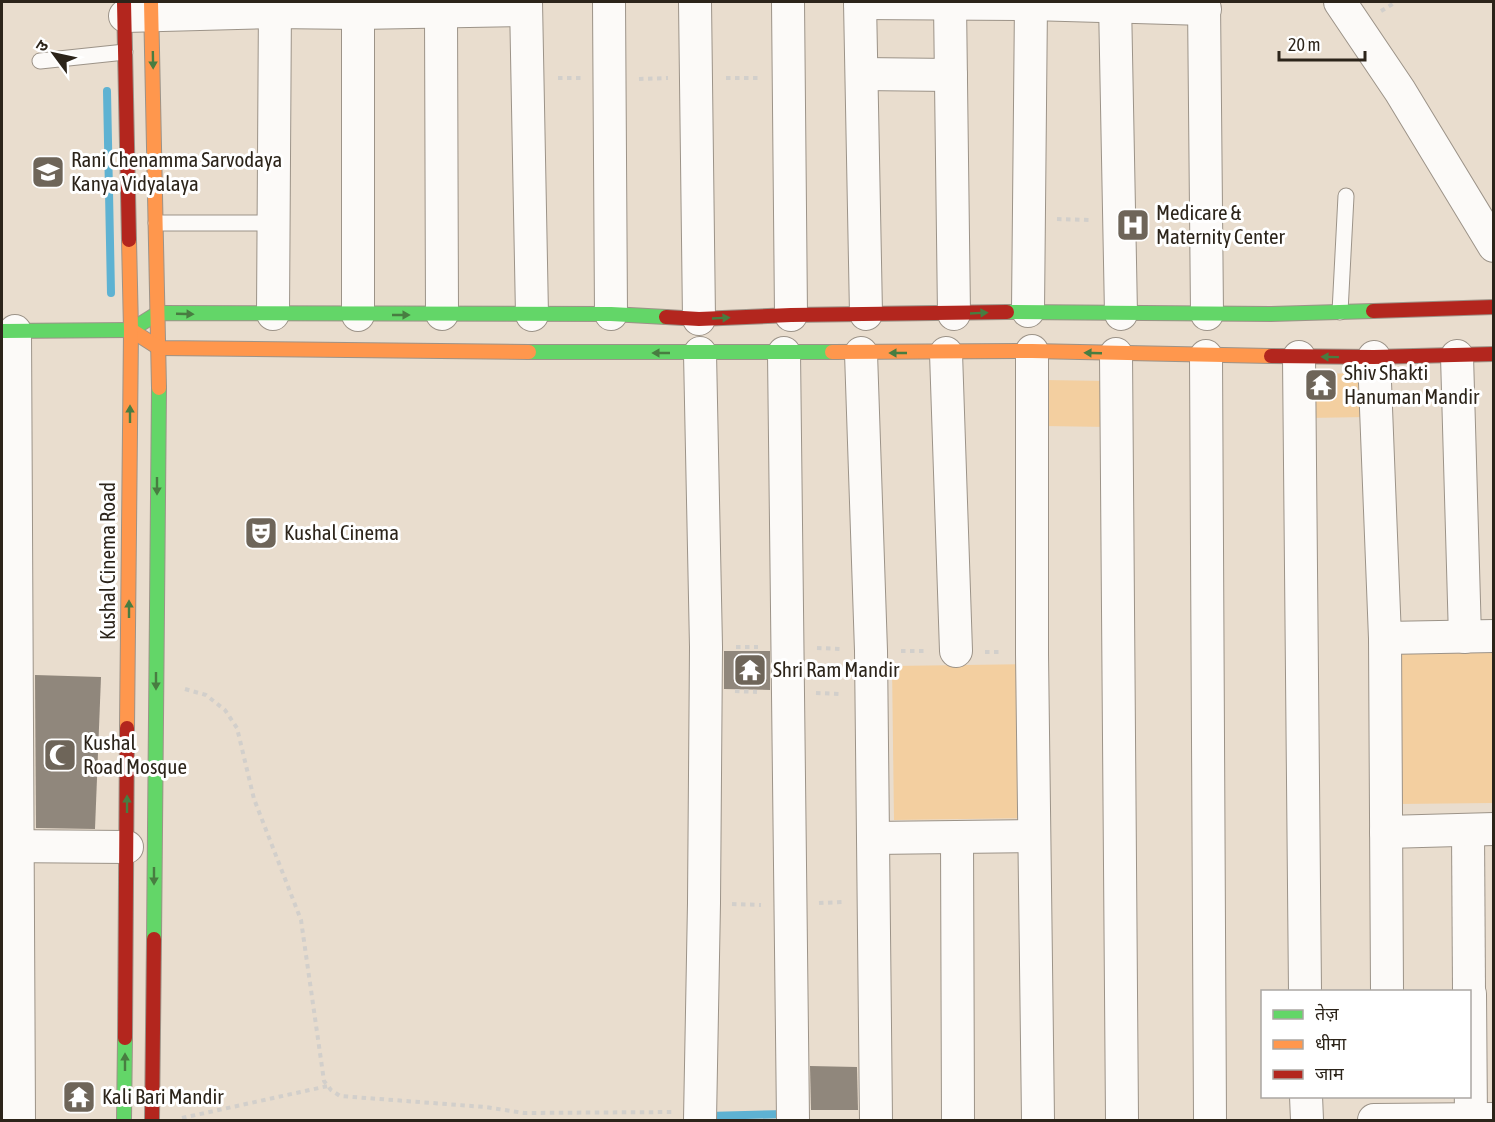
<svg xmlns="http://www.w3.org/2000/svg" width="1495" height="1122" font-family="'Asap Condensed','Noto Sans Devanagari',sans-serif">
  <style>
    .green { fill: #f3cfa0 }
    .lines { fill: none; stroke-linecap: round; stroke-linejoin: round }
    .stream { stroke: #5eb2d2; stroke-width: 8 }
    .building { fill: #90877c }
    .lane-casing { stroke: #9c9388; stroke-width: 17 }
    .street-casing { stroke: #9c9388; stroke-width: 34 }
    .fast-casing { stroke: #9c9388; stroke-width: 16 }
    .slow-casing { stroke: #9c9388; stroke-width: 16 }
    .jam-casing { stroke: #9c9388; stroke-width: 16 }
    .path { stroke: #d2cfcb; stroke-width: 4; stroke-dasharray: 4.5 4.5; stroke-linecap: butt }
    .lane { stroke: #fcfaf8; stroke-width: 15 }
    .street { stroke: #fcfaf8; stroke-width: 32 }
    .fast { stroke: #63d668; stroke-width: 14 }
    .slow { stroke: #ff974d; stroke-width: 14 }
    .jam { stroke: #b3261e; stroke-width: 14 }
    .oneway { fill: #487d41 }
    .labels { text-anchor: middle; stroke-width: 6; stroke-linejoin: round; paint-order: stroke }
    .poi-label { font-size: 21px; fill: #2c241a; stroke: #fff; text-anchor: start }
    .street-label { font-size: 21px; fill: #2c241a; stroke: #fff }
  </style>
  <rect width="100%" height="100%" fill="#e9ddce"/>
  <g class="green">
    <path d="M1366 373V417L1308 418 1307 374Z"/>
    <path d="M1044 380 1109 381 1108 427 1044 426Z"/>
    <path d="M1493 648V803L1397 804 1395 649Z"/>
    <path d="M1027 664 1029 818 894 820 892 666Z"/>
  </g>
  <g class="lines">
    <g class="stream">
      <path d="M107 91 111 293"/>
      <path d="M707 1116 787 1114"/>
    </g>
  </g>
  <g class="building">
    <path d="M724 651H770V690L724 689Z"/>
    <path d="M35 675 101 677 95 829 36 828Z"/>
    <path d="M810 1066 857 1067 858 1110H811Z"/>
  </g>
  <g class="lines">
    <g class="lane-casing">
      <g id="lane">
        <path d="M40 61 125 52"/>
        <path d="M156 223H274"/>
        <path d="M1340 312 1346 196"/>
      </g>
    </g>
    <g class="street-casing">
      <g id="street">
        <path d="M358 2V315"/>
        <path d="M526 2 532 315"/>
        <path d="M609 2 611 314"/>
        <path d="M695 2 699 319"/>
        <path d="M788 2 791 315"/>
        <path d="M860 2 866 314"/>
        <path d="M1115 2 1121 314"/>
        <path d="M1204 2 1207 314"/>
        <path d="M1340 2 1400 91 1494 246"/>
        <path d="M860 3 1031 4 1205 9"/>
        <path d="M950 4 954 314"/>
        <path d="M441 12 442 314"/>
        <path d="M125 16 275 12 358 13 526 10"/>
        <path d="M862 74 951 75"/>
        <path d="M1028 311 1031 2"/>
        <path d="M273 314 275 2"/>
        <path d="M15 331 19 1120"/>
        <path d="M1032 351V654L1038 1120"/>
        <path d="M700 353 706 647 704 903 700 1120"/>
        <path d="M784 353 793 1120"/>
        <path d="M861 353 871 651 876 1120"/>
        <path d="M946 353 956 651"/>
        <path d="M1116 354 1122 1120"/>
        <path d="M1206 356 1210 1120"/>
        <path d="M1457 356 1465 637"/>
        <path d="M1299 357 1305 992"/>
        <path d="M1374 357 1385 638 1387 992"/>
        <path d="M1385 638 1494 636"/>
        <path d="M1468 830 1469 992"/>
        <path d="M1386 832 1494 829"/>
        <path d="M957 837 958 1120"/>
        <path d="M873 838 1034 836"/>
        <path d="M2 846 127 847"/>
        <path d="M1470 994 1471 1120"/>
        <path d="M1306 1096 1307 1120"/>
        <path d="M1374 1120 1494 1119"/>
      </g>
    </g>
    <g class="fast-casing">
      <g id="fast">
        <path d="M1007 312 1271 314 1373 311"/>
        <path d="M131 330 158 313 611 314 666 317"/>
        <path d="M2 331 131 330"/>
        <path d="M529 352H832"/>
        <path d="M154 939 159 388"/>
        <path d="M124 1120 125 1038"/>
      </g>
    </g>
    <g class="slow-casing">
      <g id="slow">
        <path d="M151 2 159 388"/>
        <path d="M131 330 159 348 529 352"/>
        <path d="M832 352 1032 351 1271 356"/>
        <path d="M127 728 131 330 129 240"/>
      </g>
    </g>
    <g class="jam-casing">
      <g id="jam">
        <path d="M124 2 129 240"/>
        <path d="M1373 311 1494 307"/>
        <path d="M666 317 699 319 791 315 1007 312"/>
        <path d="M1271 356 1374 357 1494 354"/>
        <path d="M125 1038 127 728"/>
        <path d="M152 1120 154 939"/>
      </g>
    </g>
    <g class="path">
      <path d="M1381 11 1396 2"/>
      <path d="M558 78H581"/>
      <path d="M726 78H761"/>
      <path d="M639 79 668 78"/>
      <path d="M1057 219 1089 220"/>
      <path d="M736 647H758"/>
      <path d="M817 648 842 649"/>
      <path d="M901 651H926"/>
      <path d="M985 652H1001"/>
      <path d="M185 689 206 695 225 710 237 728 254 799 301 920 324 1081 331 1090 340 1096 485 1107 524 1113 672 1112"/>
      <path d="M735 691 757 692"/>
      <path d="M816 693 841 694"/>
      <path d="M819 903 844 902"/>
      <path d="M732 904 761 905"/>
      <path d="M182 1118 328 1086"/>
    </g>
    <use href="#lane" class="lane"/>
    <use href="#street" class="street"/>
    <use href="#fast" class="fast"/>
    <use href="#slow" class="slow"/>
    <use href="#jam" class="jam"/>
  </g>
  <defs><path id="oneway-solid" d="M-6-.8H1V-3.2L6.5 0L1 3.2V.8H-6Z" transform="scale(1.5)"/></defs>
  <g class="oneway">
    <use href="#oneway-solid" transform="translate(153 60) rotate(89)"/>
    <use href="#oneway-solid" transform="translate(979 313) rotate(-3)"/>
    <use href="#oneway-solid" transform="translate(185 314) rotate(2)"/>
    <use href="#oneway-solid" transform="translate(401 315)"/>
    <use href="#oneway-solid" transform="translate(721 318) rotate(-3)"/>
    <use href="#oneway-solid" transform="translate(661 353) rotate(-180)"/>
    <use href="#oneway-solid" transform="translate(898 353) rotate(180)"/>
    <use href="#oneway-solid" transform="translate(1093 353) rotate(-178)"/>
    <use href="#oneway-solid" transform="translate(1330 357) rotate(-179)"/>
    <use href="#oneway-solid" transform="translate(130 414) rotate(-90)"/>
    <use href="#oneway-solid" transform="translate(157 486) rotate(90)"/>
    <use href="#oneway-solid" transform="translate(129 609) rotate(-90)"/>
    <use href="#oneway-solid" transform="translate(156 681) rotate(90)"/>
    <use href="#oneway-solid" transform="translate(127 804) rotate(-90)"/>
    <use href="#oneway-solid" transform="translate(154 876) rotate(90)"/>
    <use href="#oneway-solid" transform="translate(125 1062) rotate(-90)"/>
  </g>
  <defs>
    <g id="school-square" transform="scale(1.725)"><rect x="-9" y="-9" width="18" height="18" rx="4" fill="#6e6559" stroke="#fff"/><path d="M0-5L7-2L0 1L-7-2ZM-4 1L0 2.5L4 1V4Q0 6-4 4Z" fill="#fff"/></g>
    <g id="hospital-square" transform="scale(1.725)"><rect x="-9" y="-9" width="18" height="18" rx="4" fill="#6e6559" stroke="#fff"/><path d="M-5-5h3v3.5h4V-5h3V5h-3V1.5h-4V5h-3Z" fill="#fff"/></g>
    <g id="temple-square" transform="scale(1.725)"><rect x="-9" y="-9" width="18" height="18" rx="4" fill="#6e6559" stroke="#fff"/><path d="M0-6L5-2H3V0L6.5 2.5H4V6H1.5V3h-3V6H-4V2.5H-6.5L-3 0V-2H-5Z" fill="#fff"/></g>
    <g id="theatre-square" transform="scale(1.725)"><rect x="-9" y="-9" width="18" height="18" rx="4" fill="#6e6559" stroke="#fff"/><path d="M-5-5.5Q0-4 5-5.5V0Q5 5 0 6Q-5 5-5 0ZM-3.3-2.5H-1v1.5H-3.3ZM1-2.5H3.3v1.5H1ZM-2.8 1Q0 5.5 2.8 1Z" fill="#fff"/></g>
    <g id="mosque-square" transform="scale(1.725)"><rect x="-9" y="-9" width="18" height="18" rx="4" fill="#6e6559" stroke="#fff"/><path d="M3.5-4.9A6 6 0 1 0 3.5 4.9A5 5 0 1 1 3.5-4.9Z" fill="#fff"/></g>
  </defs>
  <g fill-rule="evenodd">
    <use href="#school-square" x="48" y="172"/>
    <use href="#hospital-square" x="1133" y="225"/>
    <use href="#temple-square" x="1321" y="385"/>
    <use href="#theatre-square" x="261" y="533"/>
    <use href="#temple-square" x="750" y="670"/>
    <use href="#mosque-square" x="60" y="755"/>
    <use href="#temple-square" x="79" y="1097"/>
  </g>
  <g class="labels">
    <g class="poi-label">
      <text x="71" y="167">Rani Chenamma Sarvodaya<tspan x="71" dy="24">Kanya Vidyalaya</tspan></text>
      <text x="1156" y="220">Medicare &amp;<tspan x="1156" dy="24">Maternity Center</tspan></text>
      <text x="1344" y="380">Shiv Shakti<tspan x="1344" dy="24">Hanuman Mandir</tspan></text>
      <text x="284" y="540">Kushal Cinema</text>
      <text x="773" y="677">Shri Ram Mandir</text>
      <text x="83" y="750">Kushal<tspan x="83" dy="24">Road Mosque</tspan></text>
      <text x="102" y="1104">Kali Bari Mandir</text>
    </g>
    <g class="street-label">
      <text transform="translate(108 561) rotate(-90)" y="7">Kushal Cinema Road</text>
    </g>
  </g>
  <rect width="1495" height="1122" fill="none" stroke="#2c241a" stroke-width="6"/>
  <rect x="1261" y="990" width="210" height="108" fill="#ffffff" stroke="#aba7a3" stroke-width="1.5"/>
  <rect x="1273" y="1010" width="30" height="9" fill="#63d668" stroke="#aba7a3" stroke-width="1.5"/>
  <text x="1315" y="1020" font-size="18" fill="#2c241a">तेज़</text>
  <rect x="1273" y="1040" width="30" height="9" fill="#ff974d" stroke="#aba7a3" stroke-width="1.5"/>
  <text x="1315" y="1050" font-size="18" fill="#2c241a">धीमा</text>
  <rect x="1273" y="1070" width="30" height="9" fill="#b3261e" stroke="#aba7a3" stroke-width="1.5"/>
  <text x="1315" y="1080" font-size="18" fill="#2c241a">जाम</text>
  <g transform="translate(54 54) rotate(303)" stroke="#ffffff" stroke-width="4.5" paint-order="stroke">
  <path d="M0-4.5L10 22L0 15L-10 22Z" fill="#2c241a"/>
  <text y="-9" font-size="16" font-weight="bold" text-anchor="middle" fill="#2c241a">उ</text>
  </g>
  <path d="M1279 51v9h86v-9" fill="none" stroke="#2c241a" stroke-width="3"/>
  <text x="1288" y="51" font-size="18" fill="#2c241a" stroke="#ffffff" stroke-width="4.5" paint-order="stroke">20 m</text>
</svg>
